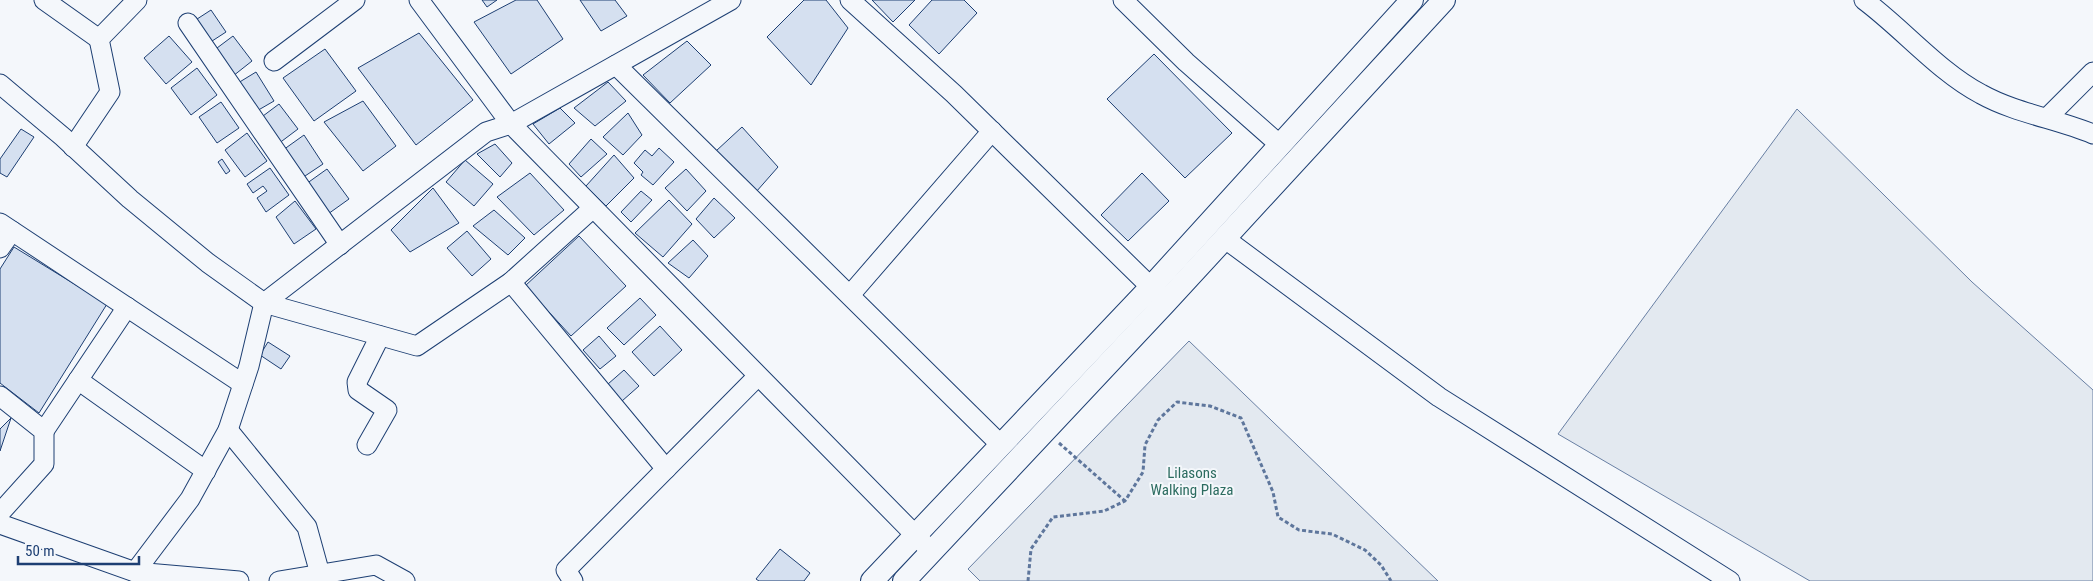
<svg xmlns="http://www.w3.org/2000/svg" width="2093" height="581" font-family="'Roboto Condensed',sans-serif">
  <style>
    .green { fill: #e3e9f0; stroke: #687fa3 }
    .building { fill: #d5e0f0; stroke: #1d3f73 }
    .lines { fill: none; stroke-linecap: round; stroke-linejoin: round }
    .minor-casing { stroke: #1d3f73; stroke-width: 21 }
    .major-casing { stroke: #1d3f73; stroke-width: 24 }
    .path { stroke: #5e769c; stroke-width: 3; stroke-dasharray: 4 2.5; stroke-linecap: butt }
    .minor { stroke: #f4f7fb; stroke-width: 19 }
    .major { stroke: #f4f7fb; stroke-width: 22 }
    .labels { text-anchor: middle; stroke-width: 4; stroke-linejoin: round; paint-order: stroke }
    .park-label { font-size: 15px; fill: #2c6c60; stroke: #f4f7fb }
  </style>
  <rect width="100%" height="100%" fill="#f4f7fb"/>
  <g class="green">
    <path d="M1797 109 1972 282 2093 390V581H1810L1558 434Z"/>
    <path d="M1189 341 1438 581H980L968 569Z"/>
  </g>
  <g class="building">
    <path d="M482 0H497L487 7Z"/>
    <path d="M516 0H537L563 39 511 74 474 22Z"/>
    <path d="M580 0H615L627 16 601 31Z"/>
    <path d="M804 0H826L848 28 811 85 767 37Z"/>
    <path d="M872 0H915L893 22Z"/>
    <path d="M932 0H964L977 13 939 54 909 25Z"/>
    <path d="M211 10 226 32 209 43 194 21Z"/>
    <path d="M419 33 473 100 416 145 358 68Z"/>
    <path d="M169 36 192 62 166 84 144 58Z"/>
    <path d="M233 36 252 61 233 76 213 51Z"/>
    <path d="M687 41 711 65 670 103 643 75Z"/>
    <path d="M325 49 356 91 314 121 283 78Z"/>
    <path d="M1154 54 1232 133 1185 178 1107 99Z"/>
    <path d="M197 68 217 95 191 115 171 88Z"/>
    <path d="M256 72 274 101 255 112 238 83Z"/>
    <path d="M608 82 626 101 595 126 574 108Z"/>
    <path d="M363 101 396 146 363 171 324 122Z"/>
    <path d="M221 102 239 128 217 143 199 117Z"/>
    <path d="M279 104 298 129 278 144 259 119Z"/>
    <path d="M560 108 575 123 549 144 533 124Z"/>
    <path d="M628 113 642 135 623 155 603 137Z"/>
    <path d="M742 127 778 167 756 192 716 151Z"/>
    <path d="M21 129 34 137 7 177 0 173V159Z"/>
    <path d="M247 133 267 161 245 177 225 150Z"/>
    <path d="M304 135 323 164 302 178 283 150Z"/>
    <path d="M591 139 607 154 581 177 569 164Z"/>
    <path d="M495 144 512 163 500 177 477 154Z"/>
    <path d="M659 148 674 162 653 185 641 175 643 172 634 163 645 150 652 156Z"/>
    <path d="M614 155 634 178 606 206 586 186Z"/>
    <path d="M222 159 230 171 226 174 218 162Z"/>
    <path d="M465 160 493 184 474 206 446 182Z"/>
    <path d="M270 168 289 195 266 212 257 198 267 191 263 186 253 193 247 184Z"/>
    <path d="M327 169 349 199 328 214 306 184Z"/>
    <path d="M686 169 706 191 687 211 665 188Z"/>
    <path d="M530 173 564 210 534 235 497 197Z"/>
    <path d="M1142 173 1169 201 1128 241 1101 215Z"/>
    <path d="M433 188 459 223 410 252 391 230Z"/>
    <path d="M641 191 652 200 631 222 621 212Z"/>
    <path d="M714 198 735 218 714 238 696 219Z"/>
    <path d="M669 200 692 224 663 257 635 233Z"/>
    <path d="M295 201 316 229 294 244 276 217Z"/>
    <path d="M494 210 525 238 508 255 473 226Z"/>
    <path d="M467 231 491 259 472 276 447 248Z"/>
    <path d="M579 236 626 286 571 336 525 286Z"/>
    <path d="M693 240 708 256 689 278 668 263Z"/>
    <path d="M14 247 107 304 39 413 0 383V269Z"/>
    <path d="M640 298 656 315 624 345 607 328Z"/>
    <path d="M660 326 682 350 654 376 632 352Z"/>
    <path d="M599 336 616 356 600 369 583 350Z"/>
    <path d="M268 342 290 356 281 369 260 355Z"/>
    <path d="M624 370 639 386 622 401 608 384Z"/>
    <path d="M11 418 0 451V429Z"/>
    <path d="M780 549 810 573 804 581H759L756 579Z"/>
  </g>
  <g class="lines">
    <g class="minor-casing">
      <g id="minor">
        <path d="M44 0 99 39"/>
        <path d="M419 0 511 124 926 546"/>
        <path d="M850 0 954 94 1160 296"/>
        <path d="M1123 0 1186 62 1280 145"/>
        <path d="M1864 0C1903 29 1939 72 1981 94 2015 113 2057 119 2093 134"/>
        <path d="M188 23 340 245"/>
        <path d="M274 61 355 0"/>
        <path d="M616 65 1001 445"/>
        <path d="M0 84 63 137 130 199 208 263 264 303 417 346 511 282 593 208"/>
        <path d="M2048 117 2093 72"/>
        <path d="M73 147 110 92 99 39 137 0"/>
        <path d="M0 223 243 384"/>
        <path d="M1224 238 1439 397 1730 581"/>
        <path d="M0 248 12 231"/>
        <path d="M511 282 666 469"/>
        <path d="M850 295 992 131"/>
        <path d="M78 380 206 471"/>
        <path d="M0 396 44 431V464L0 513"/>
        <path d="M228 430 307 527 320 574"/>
        <path d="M44 431 127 307"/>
        <path d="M367 445 387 410 358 390 357 382 380 336"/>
        <path d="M0 524 135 572 239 581"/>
        <path d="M135 572 190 499 228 430 249 366 264 303 486 132 511 124 731 0"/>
        <path d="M279 581 376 565 405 581"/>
        <path d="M573 581 566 570 758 376"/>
      </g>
    </g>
    <g class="major-casing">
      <g id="major">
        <path d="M872 581 1151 287 1412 0"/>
        <path d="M904 581 1166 302 1444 0"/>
      </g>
    </g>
    <g class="path">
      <path d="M1059 443 1125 501"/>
      <path d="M1028 581 1031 549 1053 517 1104 511 1125 501 1143 472 1145 445 1158 420 1177 402 1210 406 1241 418 1273 492 1278 517 1299 530 1332 534 1365 550 1381 565 1391 581"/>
    </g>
    <use href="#minor" class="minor"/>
    <use href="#major" class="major"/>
  </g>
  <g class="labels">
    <g class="park-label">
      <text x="1192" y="478">Lilasons<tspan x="1192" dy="17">Walking Plaza</tspan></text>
    </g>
  </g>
  <path d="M18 556v8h121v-8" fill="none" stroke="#1d3f73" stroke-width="2.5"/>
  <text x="25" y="556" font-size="15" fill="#1d3f73" stroke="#f4f7fb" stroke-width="4" paint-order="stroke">50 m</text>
</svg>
